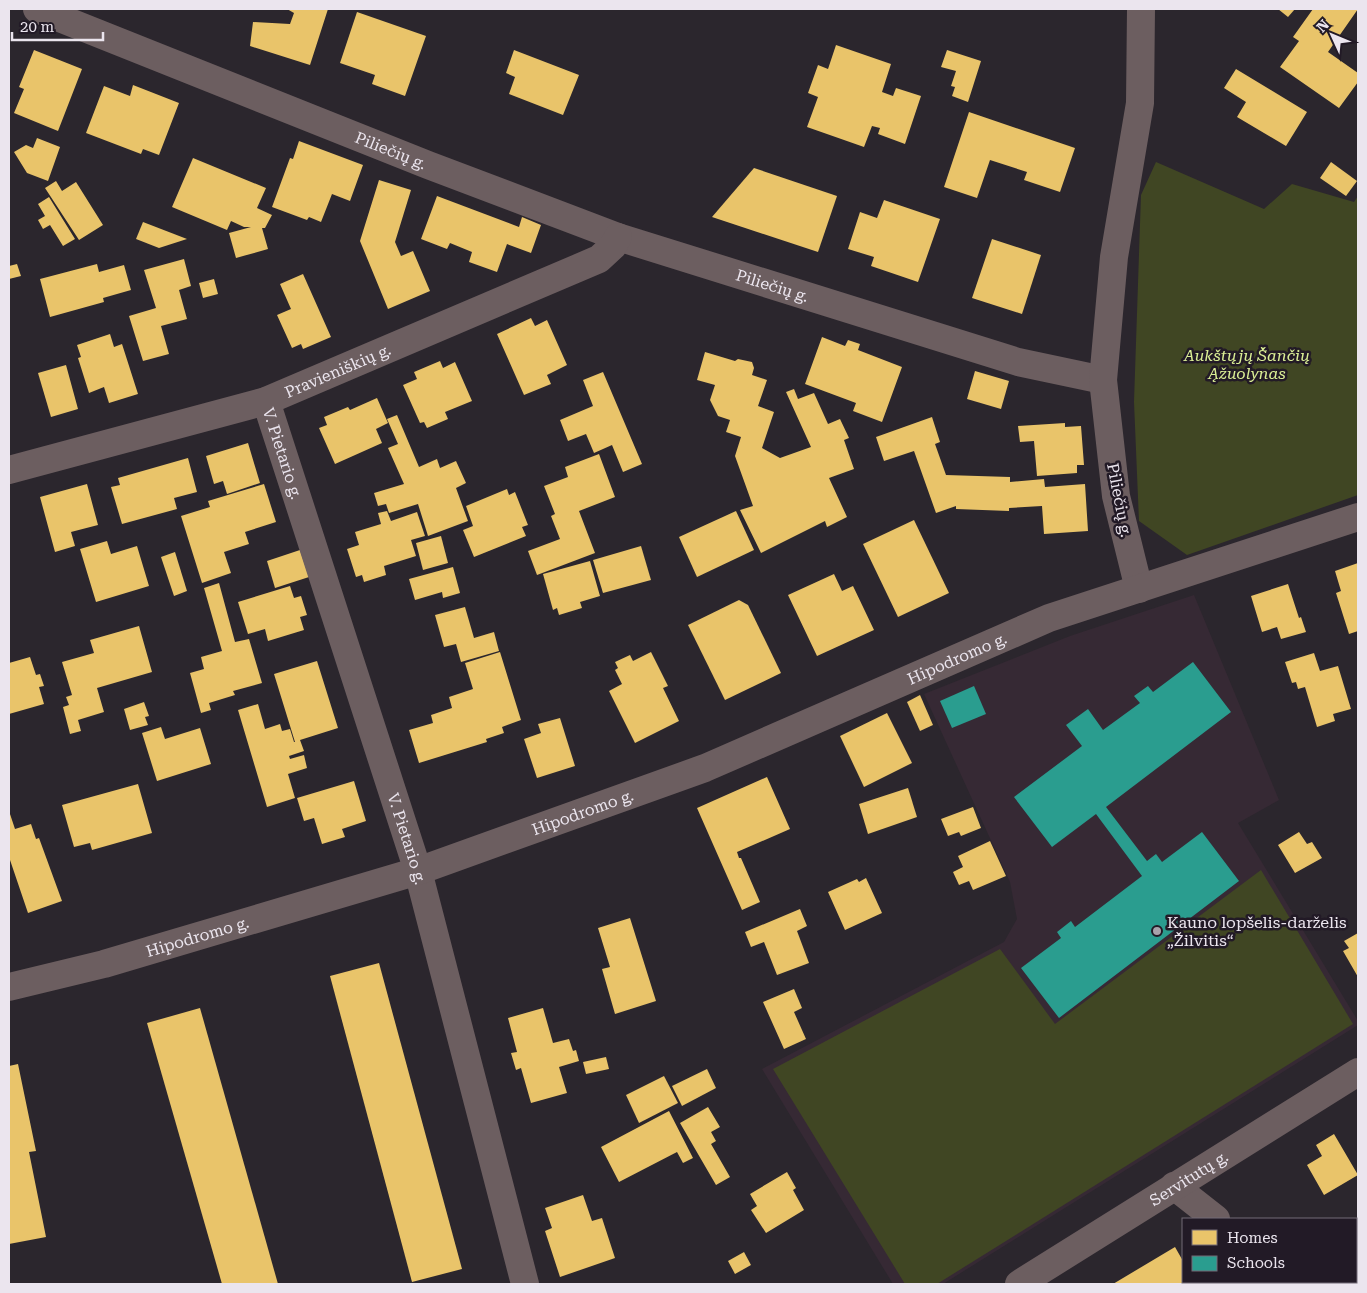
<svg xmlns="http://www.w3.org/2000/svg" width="1367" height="1293" font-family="'Roboto Serif',serif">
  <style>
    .education { fill: #362934 }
    .green { fill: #404623 }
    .homes { fill: #e9c46a }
    .schools { fill: #2a9d8f }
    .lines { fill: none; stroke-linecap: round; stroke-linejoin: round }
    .street { stroke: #6c5e60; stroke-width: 28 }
    .poi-dot { fill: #a8a2aa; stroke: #221a26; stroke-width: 2 }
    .labels { text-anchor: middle; stroke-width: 5; stroke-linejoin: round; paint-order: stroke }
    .street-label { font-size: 16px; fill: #ebe5ee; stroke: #221a26 }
    .park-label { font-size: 16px; font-style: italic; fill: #dbef95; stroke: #221a26 }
    .poi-label { font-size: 16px; fill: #ebe5ee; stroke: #221a26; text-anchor: start }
  </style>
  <rect width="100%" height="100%" fill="#2b262d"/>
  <path class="education" d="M1194 595 1279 800 1238 823 1358 1021V1025L943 1284H893L762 1069 1004 942 1017 919 1010 882 924 694 1070 636Z"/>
  <g class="green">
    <path d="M1156 162 1264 209 1292 184 1354 202 1358 196V495L1187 555 1139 521 1134 402 1141 195Z"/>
    <path d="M1261 870 1353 1024 937 1284H905L773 1069 1000 949 1055 1024Z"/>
  </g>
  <g class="homes">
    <path d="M287 9H328L310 65 250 46 253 22 290 24 294 13Z"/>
    <path d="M1278 9H1295L1288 17Z"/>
    <path d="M1313 9H1358L1328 52 1358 73V82L1339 108 1280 67 1299 41 1293 37Z"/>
    <path d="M357 12 426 36 405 96 372 84 375 75 340 63Z"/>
    <path d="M836 45 891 64 882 92 893 96 896 88 921 96 905 144 878 134 880 128 872 126 864 147 807 127 818 97 808 93 818 65 828 69Z"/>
    <path d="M34 50 82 69 58 131 14 113 24 89 19 87Z"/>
    <path d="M514 50 579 75 563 115 509 94 515 77 506 73Z"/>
    <path d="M947 50 981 61 968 102 952 96 955 87 951 86 956 71 941 67Z"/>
    <path d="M1236 69 1307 112 1286 146 1237 117 1246 102 1224 88Z"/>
    <path d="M133 85 179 103 159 155 143 149 141 154 86 133 104 86 130 96Z"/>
    <path d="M969 112 1075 148 1060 192 1024 180 1027 172 990 160 977 198 944 187Z"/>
    <path d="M37 138 60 147 48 181 27 173 14 152 26 145 33 148Z"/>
    <path d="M299 141 363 165 350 201 332 194 321 222 309 217 307 220 272 207 290 158 293 159Z"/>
    <path d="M193 158 266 188 257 208 272 215 265 228H262L268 249 236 258 229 233 251 227H244L231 221 227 230 172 207Z"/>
    <path d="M1331 162 1357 181 1346 196 1320 178Z"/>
    <path d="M754 168 837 196 818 252 712 217Z"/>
    <path d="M379 180 411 190 395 242 401 256 413 251 430 291 388 309 360 241Z"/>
    <path d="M56 181 62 191 76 182 103 225 79 240 45 188Z"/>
    <path d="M437 196 519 227 522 217 541 225 531 253 507 244 497 272 469 262 472 252 450 243 447 249 421 239Z"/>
    <path d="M49 197 75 239 63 246 50 225 43 229 38 220 45 216 38 204Z"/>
    <path d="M884 200 940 219 918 282 871 266 874 257 848 249 860 212 877 218Z"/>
    <path d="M143 222 187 239 159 248 136 239Z"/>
    <path d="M992 239 1041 255 1022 314 972 298Z"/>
    <path d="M184 259 191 286 179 290 187 319 161 326 169 354 143 361 129 316 156 308 144 270Z"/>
    <path d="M17 264 21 276 9 279V266Z"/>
    <path d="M97 264 99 272 124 265 131 290 103 298 104 302 50 317 40 279Z"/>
    <path d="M303 274 331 337 303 349 301 344 292 348 277 315 291 309 280 284Z"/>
    <path d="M214 279 218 294 203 298 199 283Z"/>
    <path d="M531 318 535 326 547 320 567 365 547 375 551 384 524 395 497 334Z"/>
    <path d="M110 334 114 347 122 344 138 394 109 403 104 387 89 393 78 358 81 357 77 345Z"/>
    <path d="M822 337 845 346 848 340 860 344 858 350 902 367 882 422 853 411 856 403 805 384Z"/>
    <path d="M705 352 735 361 738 359 752 362 754 368 752 375 767 380 758 406 774 412 762 448 780 458 811 447 786 392 794 389 798 399 814 393 828 424 840 419 849 438 844 440 854 469 829 478 847 517 827 527 825 521 761 553 740 510 753 506 735 456 741 437 726 432 730 420 718 416 710 400 715 385 697 380Z"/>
    <path d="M440 361 443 368 455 362 472 401 445 412 448 419 427 428 424 422 420 423 403 385 417 379 414 372Z"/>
    <path d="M66 365 78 409 51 417 38 373Z"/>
    <path d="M975 371 1009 381 1001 409 967 399Z"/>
    <path d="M603 372 642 464 623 472 612 445 594 453 586 434 568 441 560 420 593 406 583 380Z"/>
    <path d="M377 398 388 423 376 429 382 443 335 464 319 428 327 425 324 417 348 407 350 410Z"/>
    <path d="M397 415 419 467 437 459 440 468 456 461 466 483 456 488 468 521 428 536 418 504 389 513 386 504 378 506 374 493 404 484 388 448 398 444 387 419Z"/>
    <path d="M932 417 940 442 935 444 946 475 1010 477V482L1044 479 1045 487 1085 484 1088 531 1044 534 1042 506 1009 508V511L956 509V506L936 513 914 451 884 461 876 437Z"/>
    <path d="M1065 423V427L1081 426 1084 465H1077V473L1037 476 1034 441 1020 442 1018 426Z"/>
    <path d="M248 443 260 483 227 494 223 481 214 484 206 456Z"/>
    <path d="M599 454 615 497 579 511 595 553 537 575 528 551 560 539 551 516 555 514 544 486 568 477 565 467Z"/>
    <path d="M188 458 197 492 174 498 177 509 122 524 111 487 120 485 118 478Z"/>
    <path d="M87 484 98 525 71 532 75 546 55 552 40 497Z"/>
    <path d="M264 484 276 522 245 532 249 544 224 552 231 573 202 583 181 516 210 507 208 501Z"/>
    <path d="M507 489 509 495 515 492 528 525 522 527 526 536 474 557 463 530 473 526 466 506Z"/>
    <path d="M387 511 391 521 417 512 425 536 411 540 416 556 384 566 386 575 364 582 362 575 356 577 347 549 359 545 355 532 381 524 378 513Z"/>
    <path d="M736 511 754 550 697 577 679 537Z"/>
    <path d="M914 520 949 593 898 617 863 544Z"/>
    <path d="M441 536 448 563 423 570 416 543Z"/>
    <path d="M107 541 111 554 137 546 149 586 96 602 80 549Z"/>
    <path d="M641 546 651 580 603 593 593 560Z"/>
    <path d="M300 550 309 577 275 588 267 561Z"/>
    <path d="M175 552 187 591 174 596 161 557Z"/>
    <path d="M590 561 600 596 580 602 582 608 559 615 557 608 553 610 543 574Z"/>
    <path d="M1358 563V631L1349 634 1336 593 1341 591 1335 571Z"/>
    <path d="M453 567 460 593 443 598 442 592 415 600 409 579Z"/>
    <path d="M834 574 842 591 853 586 874 630 817 656 788 595Z"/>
    <path d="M219 583 235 642 249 639 262 683 233 691 235 695 209 703 211 710 201 713 190 673 204 669 201 657 222 651 204 588Z"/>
    <path d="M1288 584 1299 618 1301 617 1306 632 1281 639 1277 627 1262 632 1251 596Z"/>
    <path d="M290 586 294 598 301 596 307 615 300 617 304 630 268 641 265 629 248 634 238 602Z"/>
    <path d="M739 600 748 605 781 673 725 700 688 625Z"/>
    <path d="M465 607 474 638 494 632 499 651 461 662 456 644 444 647 435 615Z"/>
    <path d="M139 626 152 672 97 688 104 712 78 720 81 731 70 734 63 707 69 705 66 697 72 695 62 662 94 653 90 640Z"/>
    <path d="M500 652 521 720 502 727 504 733 486 739 487 742 419 763 409 730 433 723 431 715 452 708 449 697 473 689 465 663Z"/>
    <path d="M651 652 668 686 663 688 679 721 635 743 609 691 622 684 615 670 618 668 615 662 630 655 633 661Z"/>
    <path d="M1314 653 1320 671 1338 666 1351 709 1333 714 1335 721 1317 727 1305 687 1298 689 1296 682 1292 683 1285 662Z"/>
    <path d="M30 657 36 675 40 674 44 686 39 687 44 704 9 714V663Z"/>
    <path d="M317 661 338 728 300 740 304 751 289 756 290 759 304 755 307 768 288 774 295 798 267 807 238 710 258 704 265 729 280 724 282 731 290 729 294 742H295L274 674Z"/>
    <path d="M920 695 933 725 920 731 907 702Z"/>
    <path d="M144 702 149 716 145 717 148 725 130 730 124 709Z"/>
    <path d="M887 713 912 763 864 787 840 736Z"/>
    <path d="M560 718 575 766 537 778 524 739 541 733 538 724Z"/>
    <path d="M161 727 165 739 200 728 211 764 157 781 142 733Z"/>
    <path d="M767 777 790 829 737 852 739 858H741L760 902 742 910 697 808Z"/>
    <path d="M354 781 366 821 342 829 345 837 322 844 314 818 304 821 297 798Z"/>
    <path d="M138 784 152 833 92 850 90 843 74 847 62 805Z"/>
    <path d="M908 788 917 817 868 834 859 804Z"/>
    <path d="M973 807 981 828 961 836 959 832 948 836 941 819Z"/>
    <path d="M9 811 15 829 31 824 36 839 39 838 62 901 28 913 9 857Z"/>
    <path d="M1299 832 1307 844 1312 842 1322 858 1295 873 1278 845Z"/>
    <path d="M990 841 1006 876 973 890 969 881 959 885 953 872 963 867 958 856Z"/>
    <path d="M866 878 882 913 845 930 828 892 857 879 859 882Z"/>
    <path d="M800 909 807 926 797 931 809 963 777 975 764 942 751 947 745 932Z"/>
    <path d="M630 918 656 1001 615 1014 602 969 610 967 598 928Z"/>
    <path d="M1358 933V977L1343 951 1349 948 1344 941Z"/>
    <path d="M379 963 462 1269 412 1282 330 976Z"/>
    <path d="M794 989 802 1008 794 1012 806 1039 784 1049 763 1002Z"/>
    <path d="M200 1008 278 1284H222L147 1023Z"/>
    <path d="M543 1008 553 1043 569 1039 573 1051 576 1050 579 1061 559 1067 567 1093 531 1103 521 1068 516 1070 511 1053 517 1052 508 1018Z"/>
    <path d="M606 1057 609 1069 586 1074 583 1062Z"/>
    <path d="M18 1064 36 1151 29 1152 46 1237 9 1244V1066Z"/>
    <path d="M707 1069 716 1088 682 1106 672 1086Z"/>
    <path d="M664 1076 678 1103 639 1123 626 1095Z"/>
    <path d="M708 1107 720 1127 711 1132 716 1141 711 1144 730 1177 716 1185 680 1123Z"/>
    <path d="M669 1111 693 1158 683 1163 677 1152 619 1182 601 1147Z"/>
    <path d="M1334 1134 1358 1175 1324 1195 1307 1165 1322 1156 1316 1145Z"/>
    <path d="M787 1172 796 1188 793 1190 804 1210 766 1233 751 1210 757 1206 750 1194Z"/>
    <path d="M583 1195 592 1221 602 1218 615 1258 560 1277 545 1231 552 1228 545 1208Z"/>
    <path d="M1175 1247 1183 1261V1282H1186L1188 1284H1113Z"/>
    <path d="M744 1252 751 1265 735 1274 728 1261Z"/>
  </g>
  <g class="schools">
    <path d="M1193 662 1231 712 1106 807 1147 861 1156 854 1162 862 1202 832 1239 881 1059 1018 1021 968 1061 938 1057 932 1071 921 1075 927 1142 876 1096 814 1052 847 1014 797 1082 746 1066 725 1088 709 1103 730 1140 703 1134 696 1148 686 1153 692Z"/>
    <path d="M974 686 986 714 952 728 940 701Z"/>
  </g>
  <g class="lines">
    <g class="street">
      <path id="s1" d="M37 9 428 165 618 237 1018 362 1103 380"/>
      <path id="s2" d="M266 401 418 871 525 1284"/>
      <path id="s3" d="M9 470 266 401 599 259 613 246 618 237"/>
      <path d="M1139 589 1116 496 1103 380 1114 257 1140 103 1141 9"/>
      <path id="s4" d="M9 987 104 964 418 871 705 768 1049 618 1358 517"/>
      <path d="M1174 1186 1216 1219"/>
      <path d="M1296 1282 1299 1284"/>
      <path id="s5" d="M1019 1284 1358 1072"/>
    </g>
  </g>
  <circle class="poi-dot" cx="1157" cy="931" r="5"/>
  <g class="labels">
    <g class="street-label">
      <text dy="6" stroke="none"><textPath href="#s1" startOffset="381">Piliečių g.</textPath></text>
      <text dy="6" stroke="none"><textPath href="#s1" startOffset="786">Piliečių g.</textPath></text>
      <text dy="6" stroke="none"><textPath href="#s3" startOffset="344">Pravieniškių g.</textPath></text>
      <text dy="6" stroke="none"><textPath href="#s2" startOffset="55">V. Pietario g.</textPath></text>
      <text transform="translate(1120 500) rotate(79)" y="6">Piliečių g.</text>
      <text dy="6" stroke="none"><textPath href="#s4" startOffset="1005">Hipodromo g.</textPath></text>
      <text dy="6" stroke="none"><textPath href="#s4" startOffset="600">Hipodromo g.</textPath></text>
      <text dy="6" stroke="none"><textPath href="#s2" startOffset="460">V. Pietario g.</textPath></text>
      <text dy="6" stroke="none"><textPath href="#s4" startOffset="195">Hipodromo g.</textPath></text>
      <text dy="6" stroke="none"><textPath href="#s5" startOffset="200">Servitutų g.</textPath></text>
    </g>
    <g class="park-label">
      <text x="1247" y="361">Aukštųjų Šančių<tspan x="1247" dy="18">Ąžuolynas</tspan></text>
    </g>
    <g class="poi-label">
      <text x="1167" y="928">Kauno lopšelis-darželis<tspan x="1167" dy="18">„Žilvitis“</tspan></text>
    </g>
  </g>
  <rect width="1367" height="1293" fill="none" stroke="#ebe5ee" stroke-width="20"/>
  <rect x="1182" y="1218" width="175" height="65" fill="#221a26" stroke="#726b76"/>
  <rect x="1192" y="1230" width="25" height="15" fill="#e9c46a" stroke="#726b76"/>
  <text x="1227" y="1243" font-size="15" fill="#ebe5ee">Homes</text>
  <rect x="1192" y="1256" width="25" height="15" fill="#2a9d8f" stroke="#726b76"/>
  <text x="1227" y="1268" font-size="15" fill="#ebe5ee">Schools</text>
  <g transform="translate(1332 35) rotate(314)" stroke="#221a26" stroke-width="4" paint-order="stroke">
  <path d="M0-4L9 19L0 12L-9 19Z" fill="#ebe5ee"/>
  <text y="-8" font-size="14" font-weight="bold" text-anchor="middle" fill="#ebe5ee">N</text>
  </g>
  <path d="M12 32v8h91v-8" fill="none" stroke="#ebe5ee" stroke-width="2.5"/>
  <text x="20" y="32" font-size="15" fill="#ebe5ee" stroke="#221a26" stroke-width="4" paint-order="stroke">20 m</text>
</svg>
